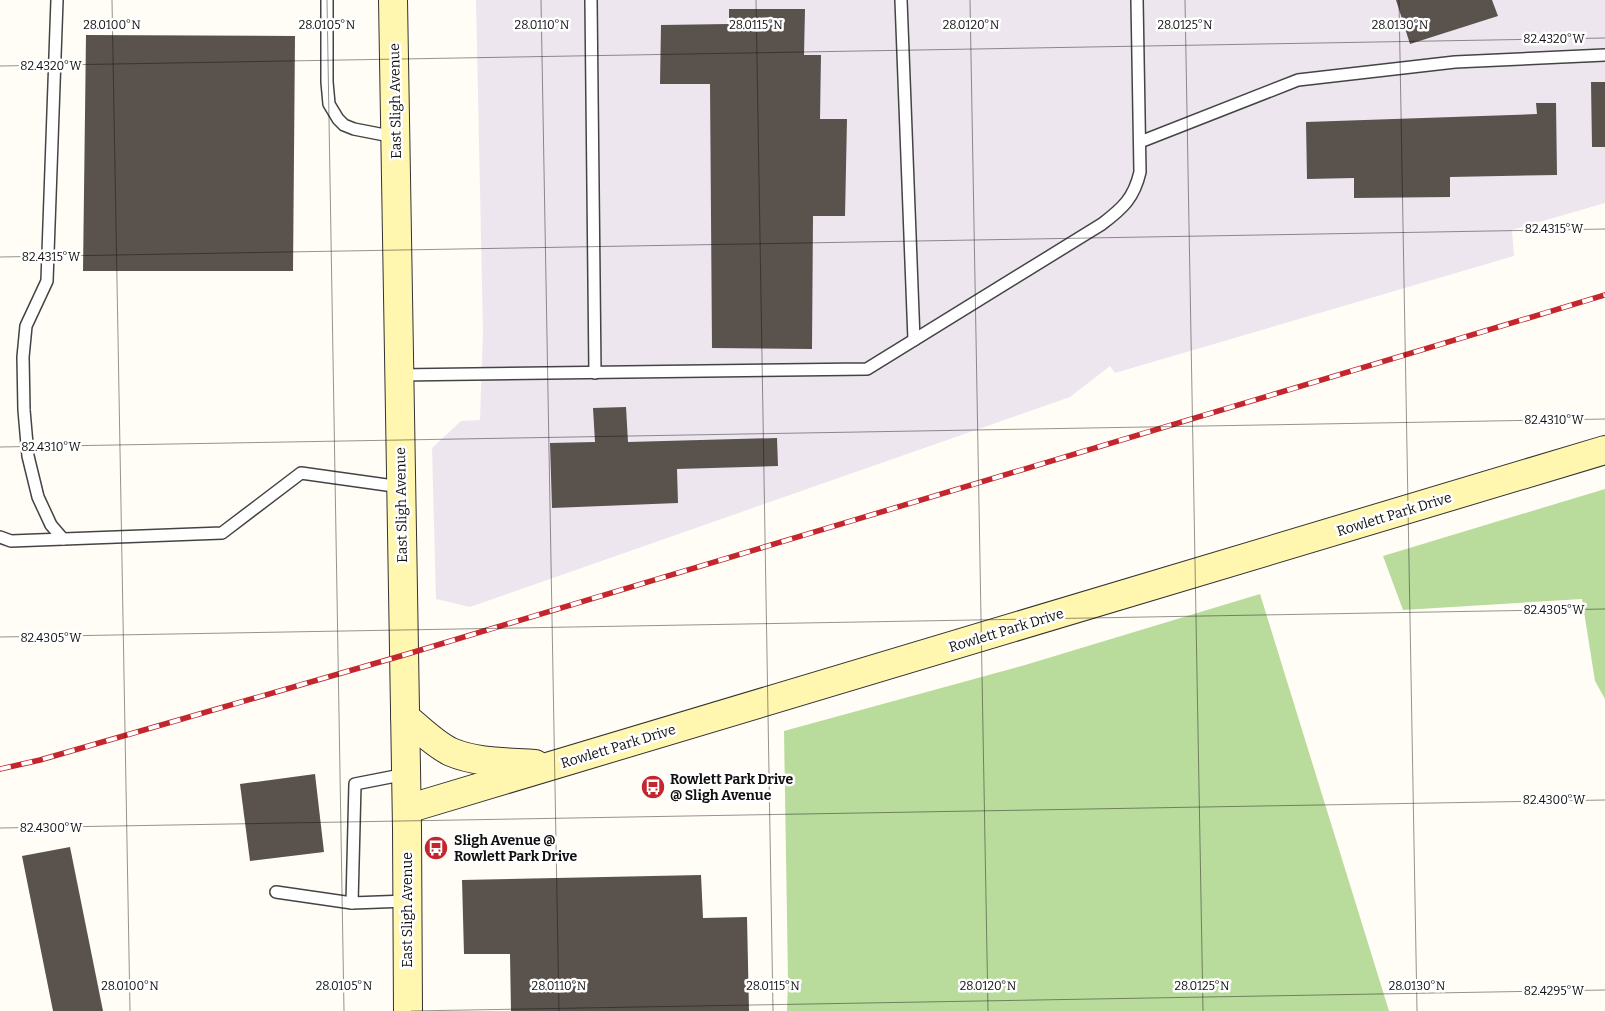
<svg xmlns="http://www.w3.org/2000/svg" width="1605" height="1011" font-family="Bitter,serif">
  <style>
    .industrial { fill: #eee6ef }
    .forest { fill: #b9dc9c }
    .building { fill: #5a524d }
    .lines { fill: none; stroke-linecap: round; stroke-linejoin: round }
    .lane-casing { stroke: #444; stroke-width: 14 }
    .secondary-casing { stroke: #333; stroke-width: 30 }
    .lane { stroke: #fff; stroke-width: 11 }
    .secondary { stroke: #fff6b0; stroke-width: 28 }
    .rail-casing { stroke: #c4262e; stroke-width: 5.5 }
    .rail { stroke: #fff; stroke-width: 4; stroke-dasharray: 11; stroke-linecap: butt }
    .ticks { fill: none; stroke: #111; stroke-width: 1; stroke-opacity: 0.45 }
    .labels { text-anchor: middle; stroke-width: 5; stroke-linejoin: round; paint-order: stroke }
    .street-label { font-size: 14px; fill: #111; stroke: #fff }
    .poi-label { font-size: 14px; font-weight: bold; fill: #111; stroke: #fff; text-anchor: start }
    .ticks-label { font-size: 12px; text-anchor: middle; fill: #111; stroke: #fff; stroke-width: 5; stroke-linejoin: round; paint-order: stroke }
  </style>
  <rect width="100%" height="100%" fill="#fffdf5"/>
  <path class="industrial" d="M476 0H1605V203L1512 230 1514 256 1115 373 1110 366 1070 397 470 607 436 599 432 448 461 421 480 420 483 332Z"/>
  <g class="forest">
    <path d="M1605 489V699L1595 681 1582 599 1403 610 1383 556Z"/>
    <path d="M1260 594 1389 1011H787L788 980 784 731 1025 665Z"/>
  </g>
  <g class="building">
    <path d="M1396 0H1492L1498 16 1410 44Z"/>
    <path d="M729 9H805L804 55H821L820 119H847L845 216H813L812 349 712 348 710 84H660L661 25 729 24Z"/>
    <path d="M86 35 295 36 293 271H83Z"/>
    <path d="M1591 82H1605V147H1592Z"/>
    <path d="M1536 103H1556L1557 175 1450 177V197L1354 198V178L1307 179 1306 122 1537 114Z"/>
    <path d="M626 407 628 442 777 438 778 466 677 469 678 503 552 508 550 443 595 442 593 408Z"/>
    <path d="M315 774 324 852 250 861 240 784Z"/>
    <path d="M70 847 103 1011H53L22 856Z"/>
    <path d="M701 875 703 918 747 917 749 1011H511L510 954H464L462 880Z"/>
  </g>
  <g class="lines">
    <g class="lane-casing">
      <g id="lane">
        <path d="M57 0 47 281 26 326 23 357 24 410 28 456 38 497 51 525 63 539"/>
        <path d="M327 0V82L329 104 338 119 344 125 354 129 395 137"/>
        <path d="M591 0 595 373"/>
        <path d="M901 0 914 340"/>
        <path d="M1140 142 1298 80 1455 62 1605 55"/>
        <path d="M399 375 867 369 1102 224C1123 208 1134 198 1140 172L1137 0"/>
        <path d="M0 537 11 541 222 533 301 473 401 487"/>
        <path d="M406 774 355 784 352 903 407 901"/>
        <path d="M276 892 352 903"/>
      </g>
    </g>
    <g class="secondary-casing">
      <g id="secondary">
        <path d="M393 0 407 828 408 1011"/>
        <path d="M405 717C419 728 434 744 451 752 477 763 507 762 535 764"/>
        <path d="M407 809 1605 450"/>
      </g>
    </g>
    <use href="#lane" class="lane"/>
    <use href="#secondary" class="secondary"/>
    <g class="rail-casing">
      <path id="rail" d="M0 769 40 760 404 655 1605 295"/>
    </g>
    <use href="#rail" class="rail"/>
  </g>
  <path class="ticks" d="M112 0 130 1011M327 0 344 1011M541 0 559 1011M756 0 773 1011M970 0 988 1011M1185 0 1203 1011M1399 0 1417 1011M0 66 1605 38M0 257 1605 229M0 447 1605 419M0 637 1605 609M0 828 1605 800M411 1011 1605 990"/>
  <defs>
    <g id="bus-disc" transform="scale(1.25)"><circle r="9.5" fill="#c4262e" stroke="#fff"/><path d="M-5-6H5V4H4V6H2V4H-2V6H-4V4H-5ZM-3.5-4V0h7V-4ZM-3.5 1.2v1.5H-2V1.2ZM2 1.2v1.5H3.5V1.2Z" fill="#fff"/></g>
  </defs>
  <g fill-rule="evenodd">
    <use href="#bus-disc" x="653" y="787"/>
    <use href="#bus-disc" x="436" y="848"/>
  </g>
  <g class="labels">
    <g class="street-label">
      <text transform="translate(395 101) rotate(-91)" y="5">East Sligh Avenue</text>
      <text transform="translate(401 505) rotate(-91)" y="5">East Sligh Avenue</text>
      <text transform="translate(1394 514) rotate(-17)" y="5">Rowlett Park Drive</text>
      <text transform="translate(1006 630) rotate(-17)" y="5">Rowlett Park Drive</text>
      <text transform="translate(618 746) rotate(-17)" y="5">Rowlett Park Drive</text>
      <text transform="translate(407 910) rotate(-90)" y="5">East Sligh Avenue</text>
    </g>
    <g class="poi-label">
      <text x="670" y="784">Rowlett Park Drive<tspan x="670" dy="16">@ Sligh Avenue</tspan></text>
      <text x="454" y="845">Sligh Avenue @<tspan x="454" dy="16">Rowlett Park Drive</tspan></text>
    </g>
  </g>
  <g class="ticks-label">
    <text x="112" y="29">28.0100°N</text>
    <text x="327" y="29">28.0105°N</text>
    <text x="542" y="29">28.0110°N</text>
    <text x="756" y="29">28.0115°N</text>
    <text x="971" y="29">28.0120°N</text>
    <text x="1185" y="29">28.0125°N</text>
    <text x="1400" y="29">28.0130°N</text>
    <text x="1554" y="43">82.4320°W</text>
    <text x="51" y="70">82.4320°W</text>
    <text x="1554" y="233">82.4315°W</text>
    <text x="51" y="261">82.4315°W</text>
    <text x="1554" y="424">82.4310°W</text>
    <text x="51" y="451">82.4310°W</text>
    <text x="1554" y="614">82.4305°W</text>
    <text x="51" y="642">82.4305°W</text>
    <text x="1554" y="804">82.4300°W</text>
    <text x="51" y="832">82.4300°W</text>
    <text x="130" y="990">28.0100°N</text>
    <text x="344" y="990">28.0105°N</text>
    <text x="559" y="990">28.0110°N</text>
    <text x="773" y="990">28.0115°N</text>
    <text x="988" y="990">28.0120°N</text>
    <text x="1202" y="990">28.0125°N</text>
    <text x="1417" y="990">28.0130°N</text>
    <text x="1554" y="995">82.4295°W</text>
  </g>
</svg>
